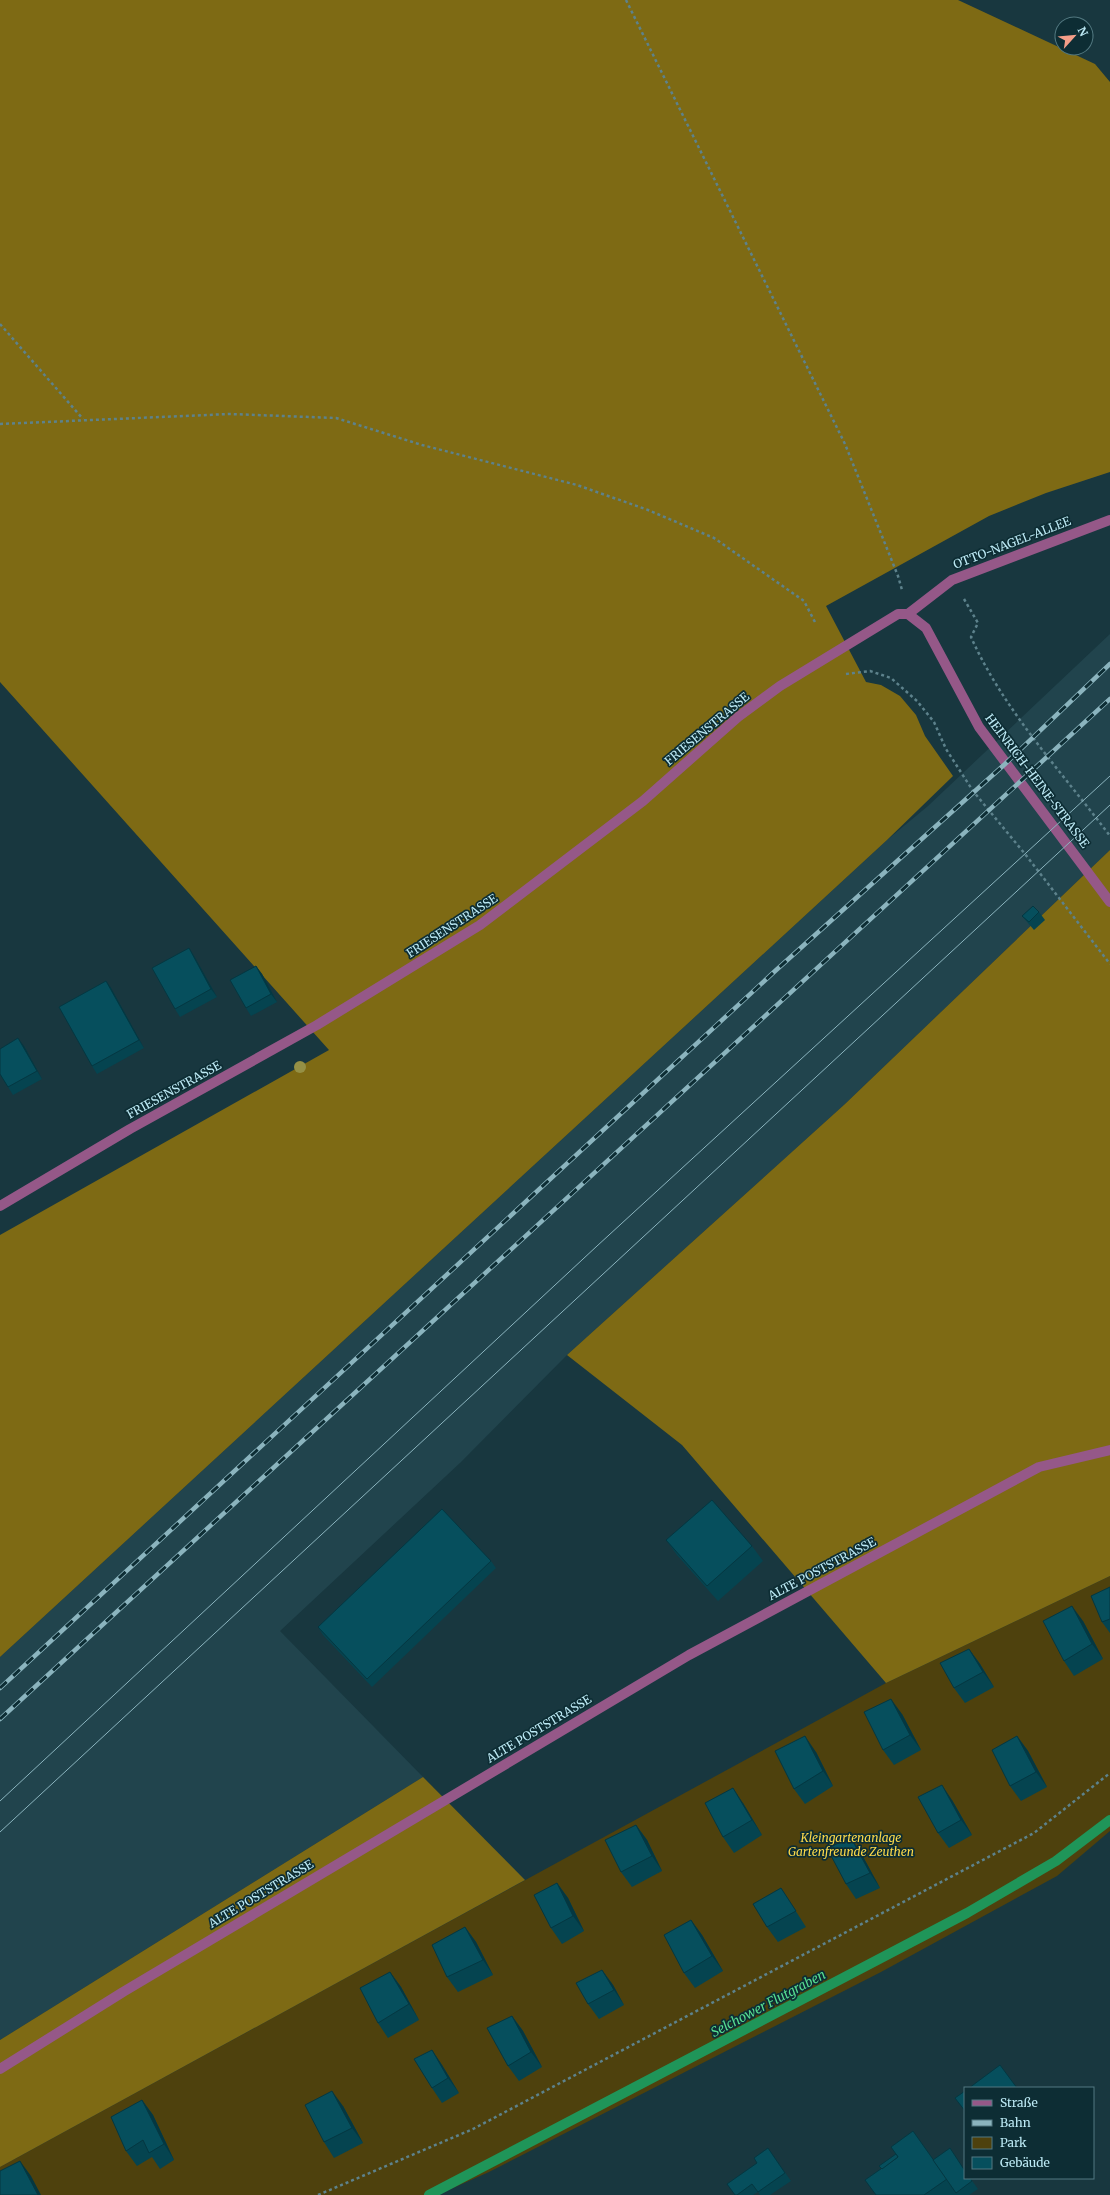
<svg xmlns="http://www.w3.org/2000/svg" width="1110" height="2195" font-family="Merriweather,serif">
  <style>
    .built { fill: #21444d }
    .green { fill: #4e410d }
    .forest { fill: #7e6a14 }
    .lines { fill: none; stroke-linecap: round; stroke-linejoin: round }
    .stream { stroke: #1f9559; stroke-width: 10 }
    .path { stroke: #5d828c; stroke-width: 2.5; stroke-dasharray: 3 3; stroke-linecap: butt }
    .minor { stroke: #955888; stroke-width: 10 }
    .tertiary { stroke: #955888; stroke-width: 10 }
    .tram { stroke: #8bb4be; stroke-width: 1 }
    .rail-casing { stroke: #8bb4be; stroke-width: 4.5 }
    .rail { stroke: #0d2d34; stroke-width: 3; stroke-dasharray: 9; stroke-linecap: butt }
    .tree { fill: #959045 }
    .wall { fill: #054450 }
    .shaded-wall { fill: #043741 }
    .building { fill: #064f5d; stroke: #043741 }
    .labels { text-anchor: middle; stroke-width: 3.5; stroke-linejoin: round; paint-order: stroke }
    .street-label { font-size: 12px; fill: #bdeaf5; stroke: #0d2d34 }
    .park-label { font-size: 12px; font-style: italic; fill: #fcd94a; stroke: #0d2d34 }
    .water-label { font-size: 13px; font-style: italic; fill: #57dd91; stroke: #0d2d34 }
  </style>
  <rect width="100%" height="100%" fill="#18373f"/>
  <path class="built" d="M1110 634V850L845 1104 567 1355 461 1462 280 1631 423 1777 0 2040V1657L887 840 928 806Z"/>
  <path class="green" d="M1110 1576V1831L1057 1876 881 1972 489 2172 437 2195H0V2167L886 1683Z"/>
  <g class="forest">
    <path d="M0 0H958L1095 64 1110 82V472L1046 493 989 516 826 606 866 682 881 685 900 696 916 715 925 736 953 776 887 840 0 1657V1235L329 1050 0 682Z"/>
    <path d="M1110 850V1576L886 1683 682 1445 567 1355 845 1104Z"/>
    <path d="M423 1777 525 1880 0 2167V2040Z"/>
  </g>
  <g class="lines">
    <path class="stream" d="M429 2195 967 1913 1056 1861 1110 1820"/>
    <g class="path">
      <path d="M626 0 845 444 898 576 902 590"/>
      <path d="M0 324 83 419"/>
      <path d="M0 424 230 414 336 418 422 445 577 485 648 510 714 538 804 601 816 624"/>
      <path d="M964 599 978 623 971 637C1004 711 1062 772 1110 836"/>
      <path d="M846 674 870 671 891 678 917 701 934 722 946 749 973 791 1025 854 1110 964"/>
      <path d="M318 2195 473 2129 1034 1833 1110 1773"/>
    </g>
    <g class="minor">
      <path d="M908 614 952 580 1110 520"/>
      <path d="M0 2069 123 1992 689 1655 1039 1467 1110 1450"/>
    </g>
    <path class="tertiary" d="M0 1206 130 1129 317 1025 480 925 643 801 738 717 780 686 898 614H908L926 628 979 727 1110 902"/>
    <g class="tram">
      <path d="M0 1801 597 1246 1110 776"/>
      <path d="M0 1832 1110 805"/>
    </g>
    <g class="rail-casing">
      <g id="rail">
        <path d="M0 1688 774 972 1005 764 1110 664"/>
        <path d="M0 1719 1110 699"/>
      </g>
    </g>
    <use href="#rail" class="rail"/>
  </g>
  <circle class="tree" cx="300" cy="1067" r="6"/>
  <g class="wall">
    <path d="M1039 912 1045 920 1034 930 1022 916Z"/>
    <path d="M189 948 194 956 217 997 180 1017 175 1009Z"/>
    <path d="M256 966 262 974 277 1002 251 1016 246 1008Z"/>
    <path d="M106 981 111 988 144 1048 97 1074 92 1066Z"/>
    <path d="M24 1046 42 1079 13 1095 8 1087Z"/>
    <path d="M666 1540 752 1546 763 1561 718 1601 677 1555Z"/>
    <path d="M491 1561 496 1568 372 1687 323 1635 318 1627Z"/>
    <path d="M1110 1587V1633L1102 1622Z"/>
    <path d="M1083 1621 1103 1659 1074 1676 1064 1661Z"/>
    <path d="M969 1649 980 1664 994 1687 965 1703 954 1688Z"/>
    <path d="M902 1714 921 1750 894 1765 883 1750Z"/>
    <path d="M1017 1736 1028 1751 1047 1787 1021 1801 1010 1786Z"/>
    <path d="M816 1752 833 1786 805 1804 794 1789Z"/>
    <path d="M952 1800 972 1835 949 1848 938 1833Z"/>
    <path d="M743 1803 762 1835 734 1853 723 1837Z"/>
    <path d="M636 1825 647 1840 662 1871 632 1887 621 1872Z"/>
    <path d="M851 1838 861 1853 880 1888 856 1899 846 1884Z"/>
    <path d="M557 1883 568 1898 584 1931 562 1944 551 1928Z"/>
    <path d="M781 1888 806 1927 778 1942 767 1927Z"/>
    <path d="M691 1920 702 1935 723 1971 695 1988 684 1973Z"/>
    <path d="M465 1927 476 1942 493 1975 458 1992 447 1977Z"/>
    <path d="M602 1970 613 1985 624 2005 599 2019 588 2004Z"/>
    <path d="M390 1972 401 1987 419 2020 388 2038 378 2023Z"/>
    <path d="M512 2016 523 2031 542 2067 519 2081 508 2066Z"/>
    <path d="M432 2050 442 2065 459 2093 442 2103 432 2088Z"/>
    <path d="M142 2100 153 2115 174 2160 160 2169 152 2157 137 2166 126 2151Z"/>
    <path d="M343 2106 363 2143 334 2158 324 2142Z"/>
    <path d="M768 2148 791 2181 770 2195H760L758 2192 753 2195H735Z"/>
    <path d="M933 2160 970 2178 978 2189 969 2195H876L882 2169Z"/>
  </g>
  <g class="shaded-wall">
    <path d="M189 948 194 956 217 997 211 989Z"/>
    <path d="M256 966 262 974 277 1002 271 994Z"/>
    <path d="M106 981 111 988 144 1048 139 1040Z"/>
    <path d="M18 1038 24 1046 42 1079 37 1071Z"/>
    <path d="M1072 1606 1083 1621 1103 1659 1092 1644Z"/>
    <path d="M969 1649 980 1664 994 1687 983 1672Z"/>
    <path d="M891 1699 902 1714 921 1750 910 1735Z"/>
    <path d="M805 1736 816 1752 833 1786 823 1771Z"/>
    <path d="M1017 1736 1028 1751 1047 1787 1036 1772Z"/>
    <path d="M942 1785 952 1800 972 1835 961 1820Z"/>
    <path d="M733 1788 743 1803 762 1835 752 1820Z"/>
    <path d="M636 1825 647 1840 662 1871 652 1856Z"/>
    <path d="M851 1838 861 1853 880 1888 870 1873Z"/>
    <path d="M557 1883 568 1898 584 1931 573 1916Z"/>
    <path d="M691 1920 702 1935 723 1971 712 1956Z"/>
    <path d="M465 1927 476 1942 493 1975 483 1960Z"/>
    <path d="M602 1970 613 1985 624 2005 614 1990Z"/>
    <path d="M390 1972 401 1987 419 2020 409 2004Z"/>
    <path d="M512 2016 523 2031 542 2067 531 2052Z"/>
    <path d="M432 2050 442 2065 459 2093 448 2078Z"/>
    <path d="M332 2091 343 2106 363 2143 352 2128Z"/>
    <path d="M142 2100 153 2115 174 2160 164 2144Z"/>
    <path d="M20 2161 31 2176 41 2195H38Z"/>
  </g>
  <g class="building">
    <path d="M1033 906 1039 912 1029 922 1022 916Z"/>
    <path d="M189 948 211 989 175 1009 152 968Z"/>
    <path d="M256 966 271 994 246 1008 230 980Z"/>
    <path d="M106 981 139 1040 92 1066 59 1007Z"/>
    <path d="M18 1038 37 1071 8 1087 0 1074V1049Z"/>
    <path d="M712 1500 752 1546 707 1586 666 1540Z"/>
    <path d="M442 1509 491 1561 367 1679 318 1627Z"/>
    <path d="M1110 1587V1619L1102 1622 1091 1596Z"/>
    <path d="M1072 1606 1092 1644 1064 1661 1043 1621Z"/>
    <path d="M969 1649 983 1672 954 1688 940 1663Z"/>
    <path d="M891 1699 910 1735 883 1750 864 1712Z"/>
    <path d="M805 1736 823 1771 794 1789 775 1751Z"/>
    <path d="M1017 1736 1036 1772 1010 1786 992 1750Z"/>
    <path d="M942 1785 961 1820 938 1833 918 1797Z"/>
    <path d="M733 1788 752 1820 723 1837 705 1803Z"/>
    <path d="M636 1825 652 1856 621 1872 605 1840Z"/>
    <path d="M851 1838 870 1873 846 1884 827 1848Z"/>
    <path d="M557 1883 573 1916 551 1928 534 1895Z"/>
    <path d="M781 1888 796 1911 767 1927 753 1904Z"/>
    <path d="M691 1920 712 1956 684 1973 664 1935Z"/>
    <path d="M465 1927 483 1960 447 1977 432 1945Z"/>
    <path d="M602 1970 614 1990 588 2004 576 1983Z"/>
    <path d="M390 1972 409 2004 378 2023 360 1988Z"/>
    <path d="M512 2016 531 2052 508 2066 487 2028Z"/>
    <path d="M432 2050 448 2078 432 2088 414 2059Z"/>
    <path d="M1000 2065 1017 2088H969Z"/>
    <path d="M332 2091 352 2128 324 2142 305 2105Z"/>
    <path d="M965 2091V2111L955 2098Z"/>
    <path d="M142 2100 164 2144 149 2153 143 2140 126 2151 111 2117Z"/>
    <path d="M913 2131 947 2179 924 2195H876L865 2180 898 2157 891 2147Z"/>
    <path d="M768 2148 785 2173 758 2192 752 2184 737 2195H735L727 2184 757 2163 754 2158Z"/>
    <path d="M950 2148 965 2171V2178H970L972 2181 956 2193 933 2160Z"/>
    <path d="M896 2154 898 2157 882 2169 879 2166Z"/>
    <path d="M20 2161 38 2195H0V2171Z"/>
  </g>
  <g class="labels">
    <g class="street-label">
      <text transform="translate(1012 543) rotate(-21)" y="4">OTTO-NAGEL-ALLEE</text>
      <text transform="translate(707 729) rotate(-40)" y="4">FRIESENSTRASSE</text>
      <text transform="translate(1037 781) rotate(53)" y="4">HEINRICH-HEINE-STRASSE</text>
      <text transform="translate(452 926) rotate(-33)" y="4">FRIESENSTRASSE</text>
      <text transform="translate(174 1090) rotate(-29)" y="4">FRIESENSTRASSE</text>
      <text transform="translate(822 1569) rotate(-28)" y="4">ALTE POSTSTRASSE</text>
      <text transform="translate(539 1729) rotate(-31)" y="4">ALTE POSTSTRASSE</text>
      <text transform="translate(261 1894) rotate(-31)" y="4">ALTE POSTSTRASSE</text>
    </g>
    <g class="park-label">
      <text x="851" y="1842">Kleingartenanlage<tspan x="851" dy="14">Gartenfreunde Zeuthen</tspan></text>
    </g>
    <g class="water-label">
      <text transform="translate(768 2003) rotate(-28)" y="5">Selchower Flutgraben</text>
    </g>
  </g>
  <rect x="964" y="2087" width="130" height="92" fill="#0d2d34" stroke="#537981"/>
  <rect x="972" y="2100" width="20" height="6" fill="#955888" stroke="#537981"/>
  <text x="1000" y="2107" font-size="12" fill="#bdeaf5">Straße</text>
  <rect x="972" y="2120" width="20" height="6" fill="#8bb4be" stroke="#537981"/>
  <text x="1000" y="2127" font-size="12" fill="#bdeaf5">Bahn</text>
  <rect x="972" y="2137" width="20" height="12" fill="#4e410d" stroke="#537981"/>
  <text x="1000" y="2147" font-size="12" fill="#bdeaf5">Park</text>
  <rect x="972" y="2157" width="20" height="12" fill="#064f5d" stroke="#537981"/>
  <text x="1000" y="2167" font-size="12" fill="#bdeaf5">Gebäude</text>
  <g transform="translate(1074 36) rotate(63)"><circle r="19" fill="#0d2d34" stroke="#537981"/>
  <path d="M0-3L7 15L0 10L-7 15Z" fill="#f49e88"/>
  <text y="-6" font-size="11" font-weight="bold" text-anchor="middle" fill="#bdeaf5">N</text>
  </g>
</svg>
